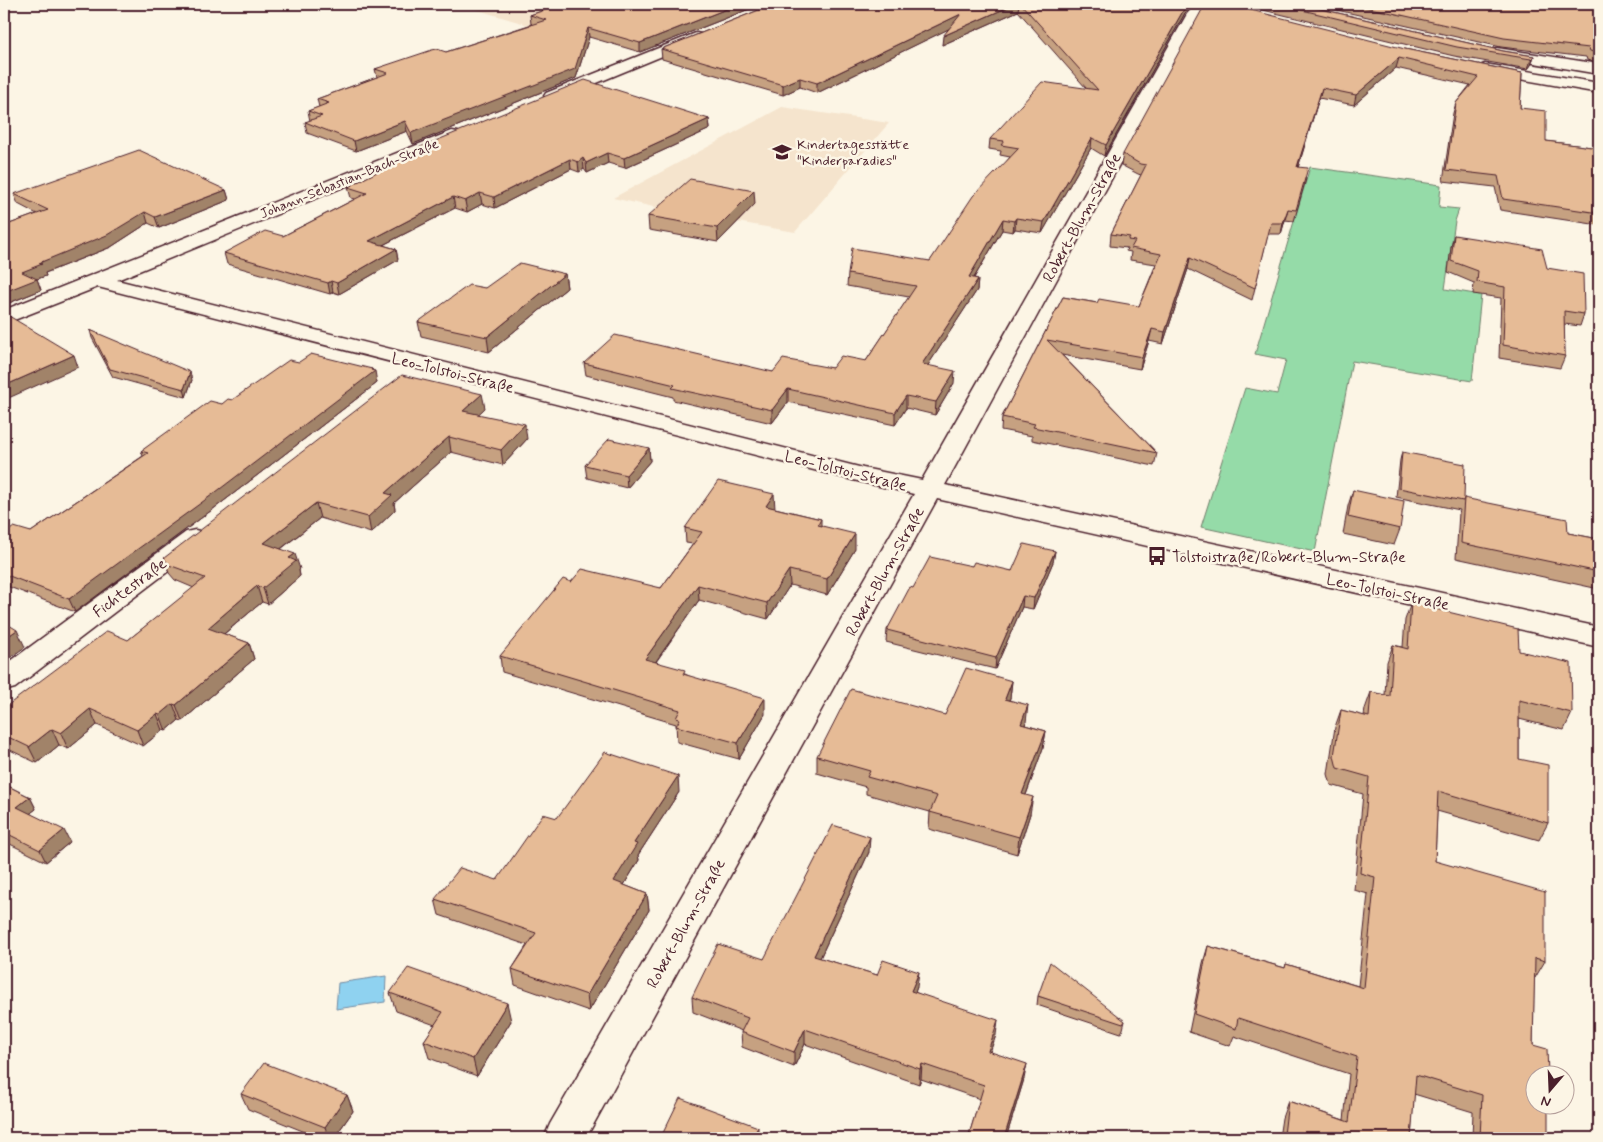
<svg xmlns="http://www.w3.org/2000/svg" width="1603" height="1142" font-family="Mynerve,sans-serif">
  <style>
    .built { fill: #f5e4cd }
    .green { fill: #95dba8; stroke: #707d6a }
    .water { fill: #8fd2f0; stroke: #738aa1 }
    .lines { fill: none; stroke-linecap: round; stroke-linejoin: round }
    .street-casing { stroke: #4a1f2b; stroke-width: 3 }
    .secondary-casing { stroke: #4a1f2b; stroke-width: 3 }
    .street { fill: #fcf5e5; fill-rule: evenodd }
    .secondary { fill: #fcf5e5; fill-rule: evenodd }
    .wall { fill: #c6a181; stroke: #4a1f2b }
    .shaded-wall { fill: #a18369; stroke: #4a1f2b }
    .building { fill: #e6bb96; stroke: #4a1f2b }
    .labels { text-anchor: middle; stroke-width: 5; stroke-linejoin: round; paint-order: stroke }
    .far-poi-label { font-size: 14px; fill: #4a1f2b; stroke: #fcf5e5; text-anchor: start }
    .far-street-label { font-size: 14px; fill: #4a1f2b; stroke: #fcf5e5 }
    .street-label { font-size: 16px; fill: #4a1f2b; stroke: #fcf5e5 }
    .poi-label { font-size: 16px; fill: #4a1f2b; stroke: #fcf5e5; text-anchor: start }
  </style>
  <rect width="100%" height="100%" fill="#fcf5e5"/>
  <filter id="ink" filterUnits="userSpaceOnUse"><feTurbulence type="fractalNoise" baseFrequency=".02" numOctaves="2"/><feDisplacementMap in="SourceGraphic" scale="10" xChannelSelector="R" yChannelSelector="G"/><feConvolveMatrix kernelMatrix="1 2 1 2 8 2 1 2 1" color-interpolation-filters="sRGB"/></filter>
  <g filter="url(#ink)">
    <g class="built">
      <path d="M457 4H588L529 25Z"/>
      <path d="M782 107 889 123 795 232 663 209 613 198Z"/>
    </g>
    <path class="green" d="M1310 167 1441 185 1439 207 1459 209 1455 221 1445 289 1481 295 1472 381 1352 361 1315 552 1201 527 1245 388 1277 394 1286 360 1255 354Z"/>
    <path class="water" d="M386 976 385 1002 336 1009 338 983Z"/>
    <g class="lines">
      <g class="street-casing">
        <g id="street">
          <path d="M1196 4H1211L1200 16 945 485 1599 627V647L937 499 586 1138H544L550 1124 914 494 853 480 98 287 4 324V310L452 131 458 132 461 136 458 140 117 280 863 468 922 480 1187 14Z"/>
          <path d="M696 33 701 34 703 37 701 40 558 99H546L544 96 546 93Z"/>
          <path d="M1497 48 1599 64V74L1492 56 1489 53 1492 50Z"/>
          <path d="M195 530 204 532 208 538 204 544 15 688 4 691V666L186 532Z"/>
        </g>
      </g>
      <g class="secondary-casing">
        <path id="secondary" d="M1485 64 1599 83V93L1480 72 1477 69 1480 66Z"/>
      </g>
      <use href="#street" class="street"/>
      <use href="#secondary" class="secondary"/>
    </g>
    <g class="wall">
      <path d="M562 4H762L640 52 589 37 576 78 413 144 407 131 356 151 307 133 305 122 310 121 308 111 319 107 317 99 377 77 375 69 446 52 532 24H531L530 15Z"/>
      <path d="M774 4H1194L1185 13 1104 156 1091 148 1042 233 1015 229 1013 232 1002 230 974 278 978 279 977 290 928 365 954 383 935 415 906 408 895 425 788 402 772 423 673 400V397L586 375 584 363 773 372 832 368 866 361 909 297 847 286 848 274 930 261 1010 157 1000 155 1001 151 989 149 990 139 1086 88 1018 11 942 45 948 29 817 93 800 87 783 95 662 59 661 49Z"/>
      <path d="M1238 4H1299L1503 51 1534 56 1531 65 1528 69 1454 56Z"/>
      <path d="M1310 4H1599V64L1587 60 1586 57 1501 47Z"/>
      <path d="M1405 49 1522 73 1520 108 1546 141 1599 148V225L1500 210 1495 187 1443 181 1453 113 1456 103 1470 85 1396 68 1354 105 1319 98 1298 167 1306 179 1294 221 1285 220 1281 234H1268L1252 300 1188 269 1163 344 1149 341 1140 369 1062 355 1157 453 1154 466 1032 440V436L1001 430 1002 417 1063 297 1097 303 1139 306 1156 264 1130 260 1131 252 1126 251 1127 248 1110 246 1111 234 1141 175 1138 174 1121 165 1123 154Z"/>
      <path d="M1598 66H1599V82L1596 81 1595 75Z"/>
      <path d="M709 119 710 129 625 168 608 163 587 173 584 169 579 172 571 169 495 208 482 204 467 212 455 208 383 245 396 249 398 260 339 294 333 292 330 294 227 264 224 253 283 236 355 199 351 198 348 187 418 151V148Z"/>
      <path d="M226 190 229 200 159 228 148 223 111 247 45 273 46 276 37 279 41 290 4 305V226L37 214 18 204 14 194Z"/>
      <path d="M755 204 718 242 649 230 648 216Z"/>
      <path d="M1454 235 1547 268 1584 314 1580 326 1564 324 1565 356 1560 368 1499 358 1501 298 1473 294 1474 283 1448 272 1451 247Z"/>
      <path d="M565 274 567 288 489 352 421 336 418 322 485 288Z"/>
      <path d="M90 330 192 380 186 397 113 377 92 338Z"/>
      <path d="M299 362 372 369 377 383 220 504 75 612 4 585V534L31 532 143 456 141 451 222 404 232 400Z"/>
      <path d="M485 408 478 414 527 439 503 465 451 452 394 503 395 510 371 533 320 518 281 549 300 569 299 570 300 576 268 604 262 602 224 634 249 643 254 659 182 721 179 720 166 731 163 730 143 746 97 725 68 749 59 745 37 763 4 747V708L128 640 194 588 175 580 169 573 164 558Z"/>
      <path d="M649 448 650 461 627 488 587 478 585 465Z"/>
      <path d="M1402 452 1464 499 1568 533 1599 539V589L1456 558 1459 513 1460 510 1396 497 1400 460Z"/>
      <path d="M1353 490 1400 529 1394 545 1343 534 1348 506Z"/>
      <path d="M775 508 821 519V525L855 549 827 595 790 585 768 619 699 600 656 662 685 674 765 714 739 759 677 742 676 724 502 672 500 656 571 582 661 588 693 544 686 543 685 528Z"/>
      <path d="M1055 551 1053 562 1033 609 1022 607 995 669 886 642 887 630 913 588 972 566 1012 571Z"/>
      <path d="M1411 603 1519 651 1572 713 1564 730 1519 719V759L1548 823 1539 840 1437 811 1435 861 1545 961 1535 978H1534L1533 1045 1548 1138H1472L1473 1112 1414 1094 1411 1138H1279L1282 1118 1288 1101 1344 1120 1349 1074 1234 1036 1230 1046 1189 1032 1203 963 1208 946 1285 968 1286 964 1358 986 1368 894 1354 890 1363 794 1331 785 1328 774 1335 727 1341 710 1364 716 1365 709 1371 692 1385 695 1387 662 1393 645 1403 647 1405 620Z"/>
      <path d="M1012 681 1010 698 1009 700 1026 722 1025 725 1046 731 1043 748 1026 795 1030 814 1017 854 929 829 930 812 866 794V787L817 773V756L945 715Z"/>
      <path d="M4 784 30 797 36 809 30 813 70 842 46 862 4 841Z"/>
      <path d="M679 792 638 855 639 860 624 885 647 894 649 910 589 1011 515 985 512 969 527 945 439 915 435 899 497 880 557 818Z"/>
      <path d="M869 852 820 958 877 975 917 987 915 992 996 1035 990 1052 1024 1079 1006 1138H968L980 1099 921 1079 919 1084 805 1044 794 1067 742 1047 741 1032 742 1031 693 1012 692 997 764 959Z"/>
      <path d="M390 993 511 1021 477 1076 429 1058 424 1041 435 1025 396 1011Z"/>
      <path d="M1038 996 1125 1021 1123 1029 1121 1033 1037 1005Z"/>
      <path d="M241 1094 347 1095 353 1111 334 1138H320L248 1109Z"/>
      <path d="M758 1127V1131L777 1138H663V1133Z"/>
    </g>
    <g class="shaded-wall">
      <path d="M739 4H762L640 52V43Z"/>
      <path d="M1015 4H1019L1018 11 942 45 943 36Z"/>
      <path d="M1187 4H1194L1185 13 1104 156 1106 145Z"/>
      <path d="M961 14V23L817 93V83Z"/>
      <path d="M588 28 589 37 576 78 413 144 411 133Z"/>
      <path d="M1534 56 1531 65 1528 69 1531 59Z"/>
      <path d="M1399 58 1396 68 1354 105 1356 95Z"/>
      <path d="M800 78V87L783 95V85Z"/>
      <path d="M1322 88 1295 178 1297 167Z"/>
      <path d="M709 119 710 129 625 168 624 158Z"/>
      <path d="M405 121 407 131 356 151 354 141Z"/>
      <path d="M1092 138 1091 148 1042 233 1044 222Z"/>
      <path d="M607 153 608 163 587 173 586 163Z"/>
      <path d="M583 158 584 169 579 172 578 162Z"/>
      <path d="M570 159 571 169 495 208 494 197Z"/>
      <path d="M226 190 229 200 159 228 155 217Z"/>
      <path d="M754 191 755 204 718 242 717 228Z"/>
      <path d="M480 193 482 204 467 212 465 201Z"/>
      <path d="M453 197 455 208 371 251 369 241Z"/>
      <path d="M1288 209 1285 220 1281 234 1283 223Z"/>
      <path d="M145 212 148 223 111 247 45 273 46 276 37 279 41 290 4 305V292L22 272 39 263Z"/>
      <path d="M1016 218 1015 229 1013 232 1014 221Z"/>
      <path d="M1003 219 1002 230 968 288 969 277Z"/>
      <path d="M396 249 398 260 339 294 337 283Z"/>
      <path d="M1190 258 1188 269 1163 344 1165 332Z"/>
      <path d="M565 274 567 288 489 352 487 337Z"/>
      <path d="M978 279 977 290 921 376 922 364Z"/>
      <path d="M331 281 333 292 330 294 328 283Z"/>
      <path d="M1152 329 1149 341 1140 369 1142 357Z"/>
      <path d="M74 355 78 367 4 400V386Z"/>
      <path d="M372 369 373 372 375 371 377 383 220 504 75 612 69 599Z"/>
      <path d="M955 371 954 383 935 415 936 402Z"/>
      <path d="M190 372 192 380 186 397 184 389Z"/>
      <path d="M788 389V402L772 423V410Z"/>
      <path d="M482 394 485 408 466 426 463 411Z"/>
      <path d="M906 396V408L895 425V413Z"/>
      <path d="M525 424 527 439 503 465 501 450Z"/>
      <path d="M449 437 451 452 394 503 395 510 371 533 368 517 385 493Z"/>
      <path d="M649 448 650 461 627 488 626 475Z"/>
      <path d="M774 494 775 509 766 506Z"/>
      <path d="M316 503 320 518 269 558 264 543Z"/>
      <path d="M855 534V549L827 595V579Z"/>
      <path d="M1055 551 1053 562 1033 609 1034 598Z"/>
      <path d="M295 554 300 569 299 570 300 576 268 604 263 588 289 558Z"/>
      <path d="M789 570 790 585 768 619 767 603Z"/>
      <path d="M698 585 699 600 647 674 645 659Z"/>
      <path d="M257 586 262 602 213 643 208 628Z"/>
      <path d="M1023 596 1022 607 995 669 996 658Z"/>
      <path d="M17 630 25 647 4 662V639Z"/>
      <path d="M249 643 254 659 182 721 176 705Z"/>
      <path d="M1012 681 1010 698 1003 716 1005 699Z"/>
      <path d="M765 698V714L739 759 738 743Z"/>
      <path d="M173 704 179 720 166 731 160 715Z"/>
      <path d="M1028 705 1026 722 1019 741 1021 724Z"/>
      <path d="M90 709 97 725 68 749 61 733Z"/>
      <path d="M157 714 163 730 143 746 137 730Z"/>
      <path d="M52 729 59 745 37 763 29 747Z"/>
      <path d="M1046 731 1043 748 1020 811 1022 794Z"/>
      <path d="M678 776 679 792 638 855 639 860 616 898 614 881 634 843Z"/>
      <path d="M30 797 36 809 23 819 17 807Z"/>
      <path d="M1033 797 1030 814 1017 854 1019 837Z"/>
      <path d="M64 830 70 842 46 862 40 850Z"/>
      <path d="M870 837 869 852 814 971V956Z"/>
      <path d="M647 894 649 910 589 1011 587 995Z"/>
      <path d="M919 972 917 987 910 1006 911 991Z"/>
      <path d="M507 1003 511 1021 477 1076 473 1059Z"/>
      <path d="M998 1020 996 1035 985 1066 988 1051Z"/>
      <path d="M805 1029V1044L794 1067V1052Z"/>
      <path d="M922 1064 921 1079 919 1084 920 1069Z"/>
      <path d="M1027 1064 1024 1079 1006 1138H1004Z"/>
      <path d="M347 1095 353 1111 334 1138H329L325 1127Z"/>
    </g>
    <g class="building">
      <path d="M562 4H739L640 43 588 28 575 69 411 133 405 121 354 141 305 122 322 116 308 111 329 103 317 99 388 73 375 69 432 50 437 49 446 52 546 20 530 15Z"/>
      <path d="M774 4H1015L943 36 961 14 817 83 800 78 783 85 661 49Z"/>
      <path d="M1021 4H1187L1106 145 1092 138 1044 222 1016 218 1014 221 1003 219 969 277 978 279 922 364 955 371 936 402 906 396 895 413 788 389 772 410 672 388 675 385 584 363 615 335 773 372 783 359 832 368 841 356 866 361 916 286 848 274 852 248 930 261 973 196 1019 148 1001 145 1004 141 990 139 1042 82 1098 90Z"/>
      <path d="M1207 4H1227L1405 49 1522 73 1520 108 1546 111V141L1599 148V213L1503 199 1498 176 1446 170 1456 103 1478 77 1399 58 1356 95 1322 88 1297 167 1308 168 1296 210 1288 209 1283 223H1271L1255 288 1190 258 1165 332 1152 329 1142 357 1047 340 1157 453 1033 427 1035 424 1002 417 1063 297 1097 303 1099 299 1139 306 1161 254 1131 248 1135 241 1128 240 1130 237 1111 234 1146 165 1140 164 1123 154 1203 8Z"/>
      <path d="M1277 4H1299L1503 51 1534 56 1531 59 1457 47Z"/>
      <path d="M1352 4H1599V53L1590 51 1589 48 1504 38Z"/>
      <path d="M585 80 709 119 624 158 607 153 586 163 583 158 578 162 570 159 494 197 480 193 465 201 453 197 369 241 396 249 337 283 331 281 328 283 224 253 265 231 283 236 367 193 348 187 419 150 418 148Z"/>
      <path d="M139 150 226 190 155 217 145 212 107 235 39 263 42 264 22 272 37 279 4 292V226L48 210 14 194Z"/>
      <path d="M690 179 754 191 717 228 648 216Z"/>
      <path d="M1454 235 1542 249 1547 268 1583 274 1584 314 1564 311 1565 356 1503 345 1505 287 1477 282 1478 271 1451 261Z"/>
      <path d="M520 263 565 274 487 337 418 322 469 285 485 288Z"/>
      <path d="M4 313 74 355 4 386Z"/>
      <path d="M90 330 190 372 184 389 110 369Z"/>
      <path d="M311 354 372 369 371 370 375 371 216 492 69 599 4 574V534L14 527 31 532 148 453 141 451 210 401 222 404 228 399 232 400 289 360 299 362Z"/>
      <path d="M402 375 482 394 463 411 525 424 501 450 449 437 385 493 392 495 368 517 316 503 264 543 295 554 289 558 296 561 263 588 257 586 208 628 249 643 176 705 173 704 160 715 157 714 137 730 90 709 61 733 52 729 29 747 4 735V708L107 631 128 640 205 578 169 565 164 558Z"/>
      <path d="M609 439 649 448 626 475 585 465Z"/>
      <path d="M1402 452 1465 464 1464 499 1463 501 1399 488Z"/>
      <path d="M718 481 774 494 766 506 821 519 818 525 855 534 827 579 789 570 767 603 698 585 645 659 685 670 683 674 765 698 738 743 676 726 680 719 676 718 680 710 500 656 563 579 571 582 582 569 661 588 702 532 685 528Z"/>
      <path d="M1353 490 1404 501 1400 529 1348 517Z"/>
      <path d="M1464 498 1567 519 1568 533 1599 539V572L1461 543Z"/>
      <path d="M1024 544 1055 551 1034 598 1023 596 996 658 887 630 910 587 913 588 930 557 972 566 974 562 1012 571Z"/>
      <path d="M1411 603 1518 629 1519 651 1571 663 1572 713 1519 700V759L1548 765V823L1438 791 1435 861 1545 892V961L1535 958 1533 1045 1547 1049 1548 1074H1536V1104H1548V1138H1480L1482 1095 1416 1075 1411 1138H1294L1284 1135 1288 1101 1349 1122 1357 1057 1238 1018 1236 1029 1194 1014 1208 946 1285 968 1286 964 1364 988 1375 877 1360 873 1369 777 1337 768 1334 756 1341 710 1369 717 1371 692 1390 696 1393 645 1408 649Z"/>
      <path d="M4 622 17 630 4 639Z"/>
      <path d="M966 668 1012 681 1005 699 1028 705 1021 724 1046 731 1022 794 1033 797 1019 837 930 812 937 796 867 777 870 771 817 756 851 689 945 715Z"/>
      <path d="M605 752 678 776 634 843 637 844 614 881 647 894 587 995 512 969 536 933 435 899 460 868 497 880 543 814 557 818Z"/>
      <path d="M4 784 30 797 17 807 64 830 40 850 4 832Z"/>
      <path d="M833 825 870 837 814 956 877 975 883 960 919 972 911 991 998 1020 988 1051 1027 1064 1004 1138H968L984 1085 922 1064 920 1069 805 1029 794 1052 741 1032 748 1018 692 997 718 944 764 959Z"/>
      <path d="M1050 962 1125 1021 1123 1024 1038 996Z"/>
      <path d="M408 968 507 1003 473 1059 424 1041 443 1012 390 993Z"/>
      <path d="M264 1063 347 1095 325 1127 241 1094Z"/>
      <path d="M680 1098 758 1127 756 1131 777 1138H676L663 1133Z"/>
    </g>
  </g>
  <defs>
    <g id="school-bare" transform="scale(1.5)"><path d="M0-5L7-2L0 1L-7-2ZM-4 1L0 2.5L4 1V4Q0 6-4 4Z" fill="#4a1f2b" stroke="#fcf5e5" stroke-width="2.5" paint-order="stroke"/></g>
    <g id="bus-bare" transform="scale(1.5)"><path d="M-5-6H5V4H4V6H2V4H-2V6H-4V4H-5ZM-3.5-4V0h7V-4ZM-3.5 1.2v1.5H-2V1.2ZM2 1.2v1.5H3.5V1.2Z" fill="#4a1f2b" stroke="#fcf5e5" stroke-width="2.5" paint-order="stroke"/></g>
  </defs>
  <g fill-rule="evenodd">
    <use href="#school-bare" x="782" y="152"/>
    <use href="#bus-bare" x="1157" y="556"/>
  </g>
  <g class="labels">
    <g class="far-poi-label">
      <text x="797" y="149">Kindertagesstätte<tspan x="797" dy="16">"Kinderparadies"</tspan></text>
    </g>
    <g class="far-street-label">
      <text transform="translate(349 178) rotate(-22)" y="5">Johann-Sebastian-Bach-Straße</text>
    </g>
    <g class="street-label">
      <text transform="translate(1081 217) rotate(-61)" y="6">Robert-Blum-Straße</text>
      <text transform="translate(453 372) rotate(14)" y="6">Leo-Tolstoi-Straße</text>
      <text transform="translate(846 470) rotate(14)" y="6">Leo-Tolstoi-Straße</text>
      <text transform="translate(884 571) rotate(-61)" y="6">Robert-Blum-Straße</text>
      <text transform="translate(129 587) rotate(-37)" y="6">Fichtestraße</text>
      <text transform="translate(1388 591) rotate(12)" y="6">Leo-Tolstoi-Straße</text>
      <text transform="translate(685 923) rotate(-61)" y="6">Robert-Blum-Straße</text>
    </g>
    <g class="poi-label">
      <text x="1172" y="562">Tolstoistraße/Robert-Blum-Straße</text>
    </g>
  </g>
  <rect width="1603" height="1142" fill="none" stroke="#fcf5e5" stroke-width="20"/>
  <rect x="10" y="10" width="1583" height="1122" fill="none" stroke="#4a1f2b" stroke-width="2" filter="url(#ink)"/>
  <g transform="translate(1550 1090) rotate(199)"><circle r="24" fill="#fcf5e5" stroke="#b59f9b"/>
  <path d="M0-4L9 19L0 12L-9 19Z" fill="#4a1f2b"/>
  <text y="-8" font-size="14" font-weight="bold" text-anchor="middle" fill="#4a1f2b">N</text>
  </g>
</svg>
